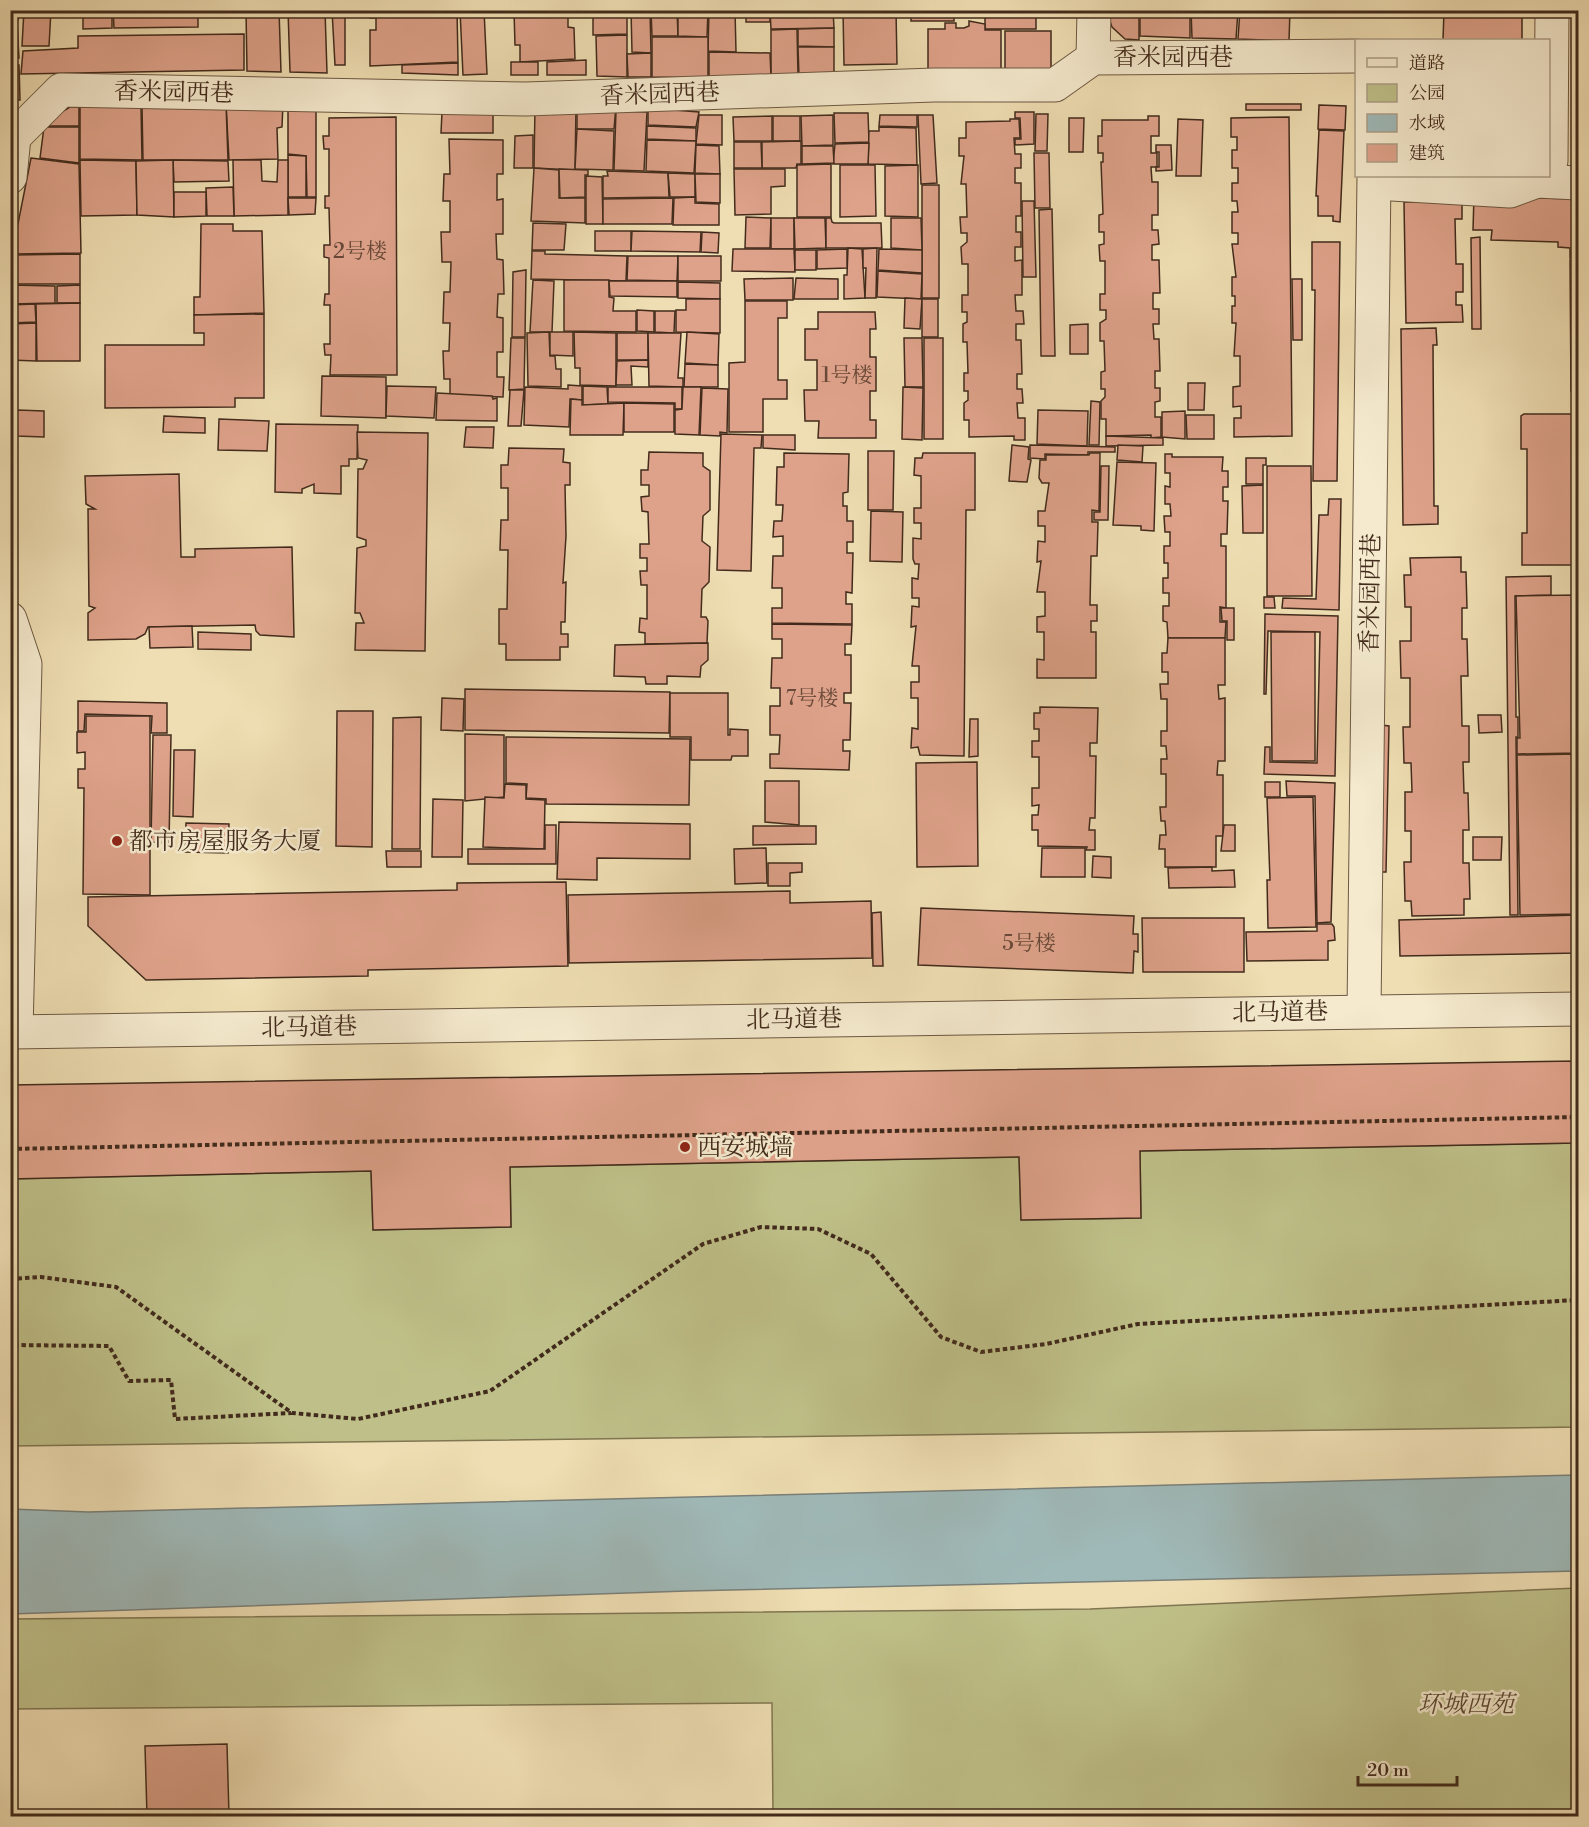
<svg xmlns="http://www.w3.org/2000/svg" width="1589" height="1827" font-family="'Libre Bodoni','Noto Serif SC',serif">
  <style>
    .green { fill: #bfc089; stroke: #807652; stroke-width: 1.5 }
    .water { fill: #9fb9b8; stroke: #7a807a; stroke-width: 1.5 }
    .building { fill: #dea28a; stroke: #422b1c; stroke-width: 1.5 }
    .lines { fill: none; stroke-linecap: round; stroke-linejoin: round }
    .minor-casing { stroke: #6d5842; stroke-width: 35 }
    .path { stroke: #422b1c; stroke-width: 4; stroke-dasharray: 4.5 3; stroke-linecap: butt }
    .minor { stroke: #f5eace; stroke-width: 33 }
    .poi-dot { fill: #8f2418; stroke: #f5eace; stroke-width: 2 }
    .labels { text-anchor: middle; stroke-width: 5; stroke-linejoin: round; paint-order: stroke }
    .number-label { font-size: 21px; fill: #694938 }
    .street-label { font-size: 24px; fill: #422b1c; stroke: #f5eace }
    .poi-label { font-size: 24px; fill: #422b1c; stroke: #f5eace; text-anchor: start }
    .park-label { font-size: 24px; font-style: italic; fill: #5b4932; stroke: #f5eace }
  </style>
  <rect width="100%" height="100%" fill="#efdeb3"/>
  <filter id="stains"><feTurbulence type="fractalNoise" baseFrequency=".00333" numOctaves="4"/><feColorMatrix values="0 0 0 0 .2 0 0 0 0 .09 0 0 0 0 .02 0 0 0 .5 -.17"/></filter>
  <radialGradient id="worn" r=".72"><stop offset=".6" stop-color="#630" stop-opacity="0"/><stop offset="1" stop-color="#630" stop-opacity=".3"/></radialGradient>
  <g class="green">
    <path d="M1578 1143V1427L11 1446 10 1179 371 1171 373 1230 511 1227 510 1167 1019 1157 1021 1220 1141 1218 1140 1151Z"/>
    <path d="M1578 1588V1816H773L772 1703 11 1709V1619L1090 1609Z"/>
  </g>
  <path class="water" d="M1578 1475V1571L687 1591 11 1614V1509L88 1512Z"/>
  <g class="building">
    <rect x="10" y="10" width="8" height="10"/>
    <path d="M24 10H51L49 46H22Z"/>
    <path d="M83 10H112V28L83 29Z"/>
    <path d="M113 10H198V27L114 28Z"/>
    <path d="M246 10H279L281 72 247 71Z"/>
    <path d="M288 10H325L327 73 290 72Z"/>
    <path d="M332 10H345V65H335Z"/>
    <path d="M370 10H457L458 62 370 66V30H376V18H370Z"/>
    <path d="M460 10H484L487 74 463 75Z"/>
    <path d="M574 10 568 11V27L574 28 575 59 520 62V45H515L514 11Z"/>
    <path d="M599 10H627V13L599 14Z"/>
    <path d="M631 10H650L651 53 632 52Z"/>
    <path d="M651 10H677L678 36H652Z"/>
    <path d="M678 10H708L707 37 678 36Z"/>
    <path d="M709 10H735L736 52 708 51Z"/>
    <rect x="746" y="10" width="24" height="12"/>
    <path d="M770 10H833L834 28 771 29Z"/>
    <path d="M843 10H896L897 64 844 65Z"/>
    <rect x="911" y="10" width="43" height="11"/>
    <path d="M978 10H1036V29H985V12Z"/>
    <path d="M1106 10H1139V40L1125 39 1112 27Z"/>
    <path d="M1140 10H1190V38L1140 36Z"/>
    <path d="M1191 10H1238L1236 39 1192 38Z"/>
    <path d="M1240 10H1290L1289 41 1238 39Z"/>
    <path d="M1522 10V40H1443L1444 11Z"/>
    <path d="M593 14H627V34L593 35Z"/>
    <path d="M969 21 985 24V30H1001V76H928V29H945V23H956V28H964L969 26Z"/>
    <path d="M10 23H17L19 58 10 59Z"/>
    <path d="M834 28V47L798 46V29Z"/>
    <path d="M797 29 798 76 771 77V30Z"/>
    <path d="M1005 31H1051V73L1005 74Z"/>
    <path d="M244 34V70L21 74 23 51 78 48V36Z"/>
    <path d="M627 35V77L597 76 596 36Z"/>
    <path d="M652 37H708V78L652 77Z"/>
    <path d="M798 47H834V74L799 76Z"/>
    <path d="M709 52 770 53 771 77H709Z"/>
    <path d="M651 53V77H628L627 54Z"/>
    <path d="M586 60V75H547V62Z"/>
    <rect x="511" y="62" width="27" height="13"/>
    <path d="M458 63V75L402 73V65Z"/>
    <path d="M10 65H19L20 100H10Z"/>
    <path d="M283 103 282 127 277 128 278 159 229 160 226 104Z"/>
    <path d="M288 103H316V197H307L306 156 288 154Z"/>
    <path d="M226 104 228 160H143L142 106Z"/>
    <rect x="1246" y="104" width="55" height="6"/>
    <path d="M1319 105 1346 106 1345 130 1318 129Z"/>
    <path d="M141 106 142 160 80 159V107Z"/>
    <path d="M535 106H576L575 170 534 168Z"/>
    <path d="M577 106H616L614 129H577Z"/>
    <path d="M70 107H79V126H47L53 117Z"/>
    <path d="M648 108 699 112 696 127 648 125Z"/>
    <path d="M616 111 647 112 644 171 614 170Z"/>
    <path d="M442 112 493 113V133H441Z"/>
    <path d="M1015 112H1034V144L1015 145V139H1021L1020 118H1015Z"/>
    <path d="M834 113H868L869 142 835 143Z"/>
    <path d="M1036 114H1048L1047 151H1035Z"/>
    <path d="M699 115H722V145L696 144Z"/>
    <path d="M833 115V145L802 146 801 116Z"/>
    <path d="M880 115H917V127L879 126Z"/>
    <path d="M918 115H933L937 183 921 184Z"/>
    <path d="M772 116V141H734L733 117Z"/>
    <rect x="773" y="116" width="27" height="25"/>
    <path d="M1148 116H1159V136H1151V153H1157V167H1151L1152 182H1158V215H1152V230H1158L1159 244 1152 245V260H1159L1160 293H1153V309H1159V324H1153L1154 339H1159L1160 371H1155V388H1160V401L1155 402V417H1161V437L1151 438V435L1106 436V419H1101V401L1105 397V389H1101V372L1105 371 1104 341H1100V323L1106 319V310H1100V294H1105V261H1100L1099 245 1104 244V232H1099V215L1103 214 1101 162H1103V153H1098V136H1102V120H1148Z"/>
    <path d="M396 117 397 375H330L331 355H325L324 344H330V305H324L325 294H329V258L324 257V245H330L329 208H325V196H329V149H324L323 136H329V118Z"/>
    <path d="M1289 117 1292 436 1234 437V418H1241V406L1233 407V387L1240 386V356H1234L1236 323H1232V306H1235V296H1232V277H1236L1232 244H1238V233H1232V212H1238L1237 201H1232V183H1238V168H1232V150H1237V137H1231V118Z"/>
    <path d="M1069 118H1084L1083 152H1069Z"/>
    <path d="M1010 119H1019L1020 138H1014L1015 154H1021V168H1015V183H1021V216H1016V232H1021V247H1015V261L1022 260V295H1015L1016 311H1023L1024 324H1016V340H1021L1022 374H1017V389H1022L1023 403H1017L1018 418H1025V440H1014V436L969 437V420H964V403L968 400V391H964V373H968L967 342H963V324L967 322V312H962V295H968V264H962L961 247 967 242V233H961L960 217H967L966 184H961L964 156H959V138H966V122L1010 121Z"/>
    <path d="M1178 119 1203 120 1201 176H1176Z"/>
    <path d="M647 126 696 128V141L647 139Z"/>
    <path d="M44 127H79V163L40 158Z"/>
    <path d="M879 127 916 128 917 165 868 164 869 131H879Z"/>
    <path d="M577 129 614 131 613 170 575 169Z"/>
    <path d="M1319 130 1344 131 1340 222 1333 221V216H1318V196H1316Z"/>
    <path d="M533 135V168H514L515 136Z"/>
    <path d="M449 139 503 140V174H497V200L503 199V234H496L497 259 503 260 504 294H498L497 317 503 318V352H497V377H504L503 397 450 395V379H444L443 351H449L450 323H443L444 292H450L451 262H442L441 232H450V201H443L444 174H450Z"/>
    <path d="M647 140 696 141 694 173 646 171Z"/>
    <path d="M801 141V164H797L796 168H762V142Z"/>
    <path d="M734 142H761L762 168H734Z"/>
    <path d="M869 143 868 164H833L835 144Z"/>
    <path d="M696 145 719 146 720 174 695 173Z"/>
    <path d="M1156 145H1171L1172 170 1156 171V167H1159V152H1156Z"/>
    <path d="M802 146H833L834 163 802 164Z"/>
    <path d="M1034 153H1049L1050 208H1035Z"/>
    <path d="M288 155 306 156V197H288Z"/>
    <path d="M31 158 79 164 81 253 12 254Z"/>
    <path d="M80 160 136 161 137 215 81 216Z"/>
    <path d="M173 160 228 161 229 181 174 182Z"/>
    <path d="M173 160 174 217 137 215 136 161Z"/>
    <path d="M233 160H261L262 181 277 182 278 160H288V215L234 216Z"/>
    <path d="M831 164V217H797V165Z"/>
    <path d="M840 165H875L876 216 840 217Z"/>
    <path d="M918 165V217L885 216V166Z"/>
    <path d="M534 168 559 170V198H585V223L531 221Z"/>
    <path d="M559 169 588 170V175H585V197L560 198Z"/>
    <path d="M734 169H785V186L771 187V214L735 215Z"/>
    <path d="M607 171 668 173 669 197 603 198V176H608Z"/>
    <path d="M668 173 695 174V197H670Z"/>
    <path d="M695 174H720V203L696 202Z"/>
    <path d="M586 176 602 177 603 224H586Z"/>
    <rect x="922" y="185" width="17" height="113"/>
    <path d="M233 187 234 216H207L206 188Z"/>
    <path d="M174 192H206V216L174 217Z"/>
    <path d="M1474 196 1578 199V258H1570V248L1558 247V242L1491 240 1492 230H1473Z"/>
    <path d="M695 197V203L719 204V225H673L674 198Z"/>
    <path d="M288 198H316L315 214 289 215Z"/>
    <path d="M673 198 672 224H603V199Z"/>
    <path d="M1022 201H1034L1036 277H1023Z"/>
    <path d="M1462 201V219H1455L1456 264H1463V292H1456V305H1462L1463 322 1406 323 1404 202Z"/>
    <path d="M1052 209 1055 356H1041L1039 210Z"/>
    <path d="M746 217 771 218 770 248H745Z"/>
    <rect x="771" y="218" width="23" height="31"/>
    <path d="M794 218H825L826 248 795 249Z"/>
    <path d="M826 218H831L832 222 834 223H881L882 248H826Z"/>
    <path d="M891 218H921L922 250 891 248Z"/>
    <path d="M533 223 566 224 564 250H532Z"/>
    <path d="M201 224H233V231H262L264 313 194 315V297H200Z"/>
    <rect x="595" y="231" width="36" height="20"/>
    <path d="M632 231 701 232 700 252 631 251Z"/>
    <path d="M702 232 719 233 718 253 701 252Z"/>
    <path d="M1480 237 1481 329H1472L1471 238Z"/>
    <path d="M1312 242H1340L1337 481H1313L1315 290H1312Z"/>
    <path d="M848 248 862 249 865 298 844 299V275H847Z"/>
    <path d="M877 248 876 298H865L866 268H863V249Z"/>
    <path d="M733 249H794L795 272 732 271Z"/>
    <path d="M847 249V268L817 269V250Z"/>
    <path d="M879 249 922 250V273L878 270Z"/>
    <rect x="795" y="250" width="21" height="20"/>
    <path d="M532 251H545V254L627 256 626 281 531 279Z"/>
    <path d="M80 254V284H10L13 255Z"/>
    <path d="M628 256H678L677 281 627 280Z"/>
    <rect x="678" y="256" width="43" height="25"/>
    <path d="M1578 259V390L1571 391 1570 260Z"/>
    <path d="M526 270 525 337H512L513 272Z"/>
    <path d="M878 271 922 274 921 299 877 297Z"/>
    <path d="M793 278V300H745L744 279Z"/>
    <path d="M796 278 838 279V299H794Z"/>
    <path d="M1292 279H1302V340H1293Z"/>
    <path d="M533 280 554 281 552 332H530Z"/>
    <path d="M564 280H609V297L614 298 613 311H636V332L564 331Z"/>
    <path d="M609 281H677V297L610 296Z"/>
    <path d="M678 282 720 283V299L678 298Z"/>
    <path d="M10 285 55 286V303L10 304Z"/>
    <path d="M80 285V303H57V286Z"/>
    <path d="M905 298 922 299 920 329 904 328Z"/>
    <path d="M686 299H720V333L676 332V310H686Z"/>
    <rect x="922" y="299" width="16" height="38"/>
    <path d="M745 301H787V318H778V380H787V399H763V432H729V363L745 362Z"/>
    <path d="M80 303V361H37L36 304Z"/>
    <path d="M35 304 36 322 10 323V305Z"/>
    <path d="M637 310 654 311V332L637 331Z"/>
    <path d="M655 311H675L674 333 655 332Z"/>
    <path d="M818 312H875L876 329H870V357H876V391H870V420H876V438H818L819 421H805L804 390H817V360H805V329H818Z"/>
    <path d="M264 314V398H235V407L105 408V345H204V333H194V315Z"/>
    <path d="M36 323V361L10 360V324Z"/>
    <path d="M1088 324V354H1070V325Z"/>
    <path d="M1436 328 1437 345H1433L1434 506H1438V524L1403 525 1401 329Z"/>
    <path d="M549 332 550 356H555L556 369H561V387L528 386 527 333Z"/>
    <path d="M550 332H573V356L550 355Z"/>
    <path d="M574 332 616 333V386L580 385V368H575Z"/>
    <path d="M687 332 719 334 718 365 685 363Z"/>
    <rect x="617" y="333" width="31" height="27"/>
    <path d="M648 333H681L678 378H683V387L649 386Z"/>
    <path d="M511 338H525L524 389 509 390Z"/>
    <path d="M904 338H922L923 387H905Z"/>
    <rect x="924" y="338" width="19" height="101"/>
    <path d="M648 360V367L631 366 632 385H616L617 361Z"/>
    <path d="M685 364 718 365V387H684Z"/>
    <path d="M322 376 386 377V418L321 416Z"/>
    <path d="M1188 383H1205L1204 410H1188Z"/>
    <path d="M568 385 582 386V400L570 399 569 427 524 425 525 387 568 389Z"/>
    <path d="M387 386 436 387 434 418 386 416Z"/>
    <path d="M583 386 607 387 608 404 583 405Z"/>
    <path d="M608 387H682V409H675V403L608 402Z"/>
    <path d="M683 387H701L699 435 675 434V410L682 409Z"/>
    <path d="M903 387 923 388 922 440 902 439Z"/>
    <path d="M702 388 728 389 727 433 720 432V436L700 435Z"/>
    <path d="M510 390H524L521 426H508Z"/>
    <path d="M437 393 492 396 493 399 497 398V421L436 420Z"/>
    <path d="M571 399 582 400V405L624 403 623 435H570Z"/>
    <path d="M1091 401 1100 402 1099 445H1089Z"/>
    <path d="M624 403 674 404V432H624Z"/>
    <path d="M17 410 44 411V437L16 436Z"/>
    <path d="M1038 410 1088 411 1087 446 1037 444Z"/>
    <path d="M1185 411V439L1162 437V412Z"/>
    <path d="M1524 414H1578V565H1522V533H1527V449H1521V416Z"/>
    <path d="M1186 415H1214V439H1187Z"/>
    <path d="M164 416 205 418V433L163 432Z"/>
    <path d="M219 419 269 421 267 451 218 450Z"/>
    <path d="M276 424 358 425 357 459H349V466H341V494L314 493V484L302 489V493L275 492Z"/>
    <path d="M466 427H494L493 448 464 447Z"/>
    <path d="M357 432 428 433 425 651 355 650 356 623H364L360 613H355L357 548 366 546V540L357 537 358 469H363L367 460 358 458Z"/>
    <path d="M721 434 762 435 761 448H754L751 571 717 570Z"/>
    <path d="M763 435H795V450L763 448Z"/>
    <path d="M1106 436 1163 438V445L1106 446Z"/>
    <path d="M1012 445 1029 447 1028 459 1031 460 1027 482 1009 481Z"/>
    <path d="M1030 445 1115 447V452H1088V455L1045 454V459L1030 458Z"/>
    <path d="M1118 445 1143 446 1142 462 1117 460Z"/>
    <path d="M509 448 564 449 563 462 570 463V485H565L566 536 563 583 566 582 565 622H561V634H568V647H560V660H506V644H499V609H507L508 550H500L501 520H508V488H501V465H508Z"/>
    <path d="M868 451H894L893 510H868Z"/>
    <path d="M649 452 703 453V466L710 471V510L703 516 702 541 710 547 709 582 702 589 701 617H706L708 621 707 643 645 644V633L639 632 640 618 647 619V585H641L640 571H647V558H640V544H649L648 512 642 511 641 497 649 496V485H641V470H648Z"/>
    <path d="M784 453 849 454 848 492 843 493V506H847V521H853V542H847V553H853L852 593 846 592V604H852V624L772 623V608H782V588H772L773 556H783V536L773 537 774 521H782L783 505H776L777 467H784Z"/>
    <path d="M923 453H975V510H966L964 756 920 755 918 747 911 748 912 728 918 729V698H911V682H919V666H912L916 626 911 627 912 606 919 607V598H912V578L918 579 919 564H915L913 559V538L921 539V523H914V508H921V476L914 475 915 458H922Z"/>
    <path d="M1090 453H1100L1099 511 1092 510V522H1098L1097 556H1091L1090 605H1097V621H1091V632H1096V678H1037V659L1044 660V632H1037V617L1045 616V592H1037L1041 561 1037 562 1038 541 1045 542V526H1038V511H1045L1049 483H1042L1039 478 1040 460H1046V455H1089Z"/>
    <path d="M1165 454H1172V457H1223L1222 471H1228V487H1223V501H1228L1227 534H1221V546H1226V608L1220 607V622H1226L1225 638H1168L1167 622 1163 621V606H1169V593H1163V578H1168V563H1164V546H1170V532H1165L1164 516H1171L1170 504H1165V486L1170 487V473H1165Z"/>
    <path d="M1246 458H1266V465H1263V484H1246Z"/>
    <path d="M1117 462 1156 463 1154 531 1141 530V526L1113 525Z"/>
    <path d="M1101 466H1109L1108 520H1094V512H1100Z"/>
    <path d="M1267 466H1311L1312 596H1267Z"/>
    <path d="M179 474 181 557H195V549L292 547 294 637 260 635 256 631 255 625 148 627 145 634 136 639 88 640V613L95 608 89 606 88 509H95L86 504 85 476Z"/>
    <path d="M1263 485V533H1243L1242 486Z"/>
    <path d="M1329 499H1341L1339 610 1282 608 1283 598 1316 599 1319 515H1328Z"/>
    <path d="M871 511 903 512 902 562 870 561Z"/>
    <path d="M1461 557V572H1466L1467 608H1462V639H1467L1468 676H1461L1462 726H1469V762H1463L1464 793H1468L1469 830H1463V863H1469L1470 899H1464V915L1412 916 1411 901H1405L1404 862H1411V831H1405V792H1412L1411 763H1404L1403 727H1410V678H1401L1400 641H1411V607H1405L1404 575H1411L1410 558Z"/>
    <path d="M1551 576V595L1515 596 1516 717H1518V737H1516L1518 915H1510L1506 577Z"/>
    <path d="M1578 595V753L1517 754V738H1520L1516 596Z"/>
    <path d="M1264 597H1274L1275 608H1264Z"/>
    <path d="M1221 608H1234V640H1227V621H1222Z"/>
    <path d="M1265 614 1338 616 1335 776 1264 774 1265 747H1270V762L1317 763 1320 632 1268 631 1266 694H1264Z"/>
    <path d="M772 624 852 625 851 644H845V655H851V693H844V703H851L850 740H843V751H850L849 770 770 768V754H779L780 735H770V706H780V688H771L772 658H782V639H772Z"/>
    <path d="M192 626 193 647 150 648 149 627Z"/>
    <path d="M198 632 251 634V650L198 649Z"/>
    <path d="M1271 632H1315V761H1272Z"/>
    <path d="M1168 638H1225V685H1218L1219 699 1225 698V761H1218L1217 775H1223V836H1216V867H1165V849H1159L1160 835H1166L1165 821H1161L1160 807H1166V774H1161V759H1167L1166 746H1161V731H1167V699H1161L1160 684H1168V672H1162V653H1167Z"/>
    <path d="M708 643V660L701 666 700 677 667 676V684H646L645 677 614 676 615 645Z"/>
    <path d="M465 689 670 692 669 733 465 730Z"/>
    <path d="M670 693H728V735H730V729L748 730V756H732L731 760H691V737H670Z"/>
    <path d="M442 698 464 699 463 731 441 730Z"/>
    <path d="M78 701 167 703V733H151L152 716 85 714 84 731H78Z"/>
    <path d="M1040 707 1098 708 1097 743H1090V756H1096L1095 818H1090L1089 830H1095V850H1086L1087 847 1038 846V830H1032V815H1038L1039 805 1032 806V788H1039V757H1032V741H1039V729H1034V713H1040Z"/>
    <path d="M337 711H373L372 847 336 846Z"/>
    <path d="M1478 715H1501L1502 732 1479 733Z"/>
    <path d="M86 716H150V895L83 894 84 788H78V769H85V752L77 753V732H86Z"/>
    <path d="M421 717 420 849H392L393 718Z"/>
    <path d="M970 719H978V756L969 757Z"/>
    <path d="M1381 725 1389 726 1386 872H1377Z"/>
    <path d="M465 734 504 735V797L465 801Z"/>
    <path d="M153 735H171L169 843 151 842Z"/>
    <path d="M506 737 690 739 689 805 546 804V799L526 798 527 784 506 783Z"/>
    <path d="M174 750H195L193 817 173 816Z"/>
    <path d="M1578 754V914L1520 915 1517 755Z"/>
    <path d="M977 762 978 866 917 867 916 763Z"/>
    <path d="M765 781H799V825L765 822Z"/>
    <path d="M1286 781 1335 783 1331 922 1317 923 1315 796H1287Z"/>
    <rect x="1265" y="782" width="15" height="15"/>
    <path d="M505 784 526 785V799L545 800 544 849 483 847 485 797 504 798Z"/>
    <path d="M1313 797 1316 927 1268 928 1267 880H1270L1267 798Z"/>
    <path d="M433 799 463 800 462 857H432Z"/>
    <path d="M559 822 690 824V859L597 858V880L557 879Z"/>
    <path d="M186 823 229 824 228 853 185 852Z"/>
    <path d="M545 825H556V864H468V849H545Z"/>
    <path d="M1224 825H1235V851H1221Z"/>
    <path d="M753 826H816V844L753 845Z"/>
    <path d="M1473 837H1502L1501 860H1473Z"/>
    <path d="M766 848 767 883 735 884 734 849Z"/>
    <path d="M1042 848H1085V877H1041Z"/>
    <path d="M386 851H421V867H387Z"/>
    <path d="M1093 856 1111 857V878L1092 877Z"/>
    <path d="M768 863H802V872L790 873V886H768Z"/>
    <path d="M1212 867V871L1234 870 1235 887 1169 888 1168 868Z"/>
    <path d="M566 882 568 966 368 970V976L146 980 88 926V897L457 890V883Z"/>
    <path d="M790 891V903L871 901 872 958 569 963 568 895Z"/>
    <path d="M921 908 1134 916 1133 934H1138V952L1134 951 1133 973 918 965Z"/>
    <path d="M881 912 883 966H873L872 913Z"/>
    <path d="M1578 915V953L1400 956 1399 920Z"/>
    <path d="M1142 918H1244V972H1143Z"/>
    <path d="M1317 924H1332L1334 927 1335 940 1328 941V960L1247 961 1246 932 1317 931Z"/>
    <path d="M1578 1061V1143L1140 1151 1141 1218 1021 1220 1019 1157 510 1167 511 1227 373 1230 371 1171 10 1179V1085Z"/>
    <path d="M227 1744 229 1816H147L145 1746Z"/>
  </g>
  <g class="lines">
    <g class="minor-casing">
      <g id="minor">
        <path d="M1093 58 1094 10"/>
        <path d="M1548 164 1551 161 1552 10"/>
        <path d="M10 177 14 137 61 90 526 99 934 85H1055L1093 58 1356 56"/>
        <path d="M1537 181 1578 183"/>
        <path d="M1375 183 1510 191 1537 181 1541 176"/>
        <path d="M10 619 25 664 16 1032"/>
        <path d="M1364 1011 1374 176"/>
        <path d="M10 1032 1578 1009"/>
      </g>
    </g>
    <g class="path">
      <path d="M10 1149 1578 1117"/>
      <path d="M10 1279 41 1277 116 1287 292 1413 358 1419 490 1391 703 1244 761 1227 818 1229 871 1254 941 1337 981 1352 1046 1344 1138 1324 1578 1300"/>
      <path d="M10 1357 11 1345 109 1346 129 1381 171 1380 175 1419 291 1413"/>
    </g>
    <use href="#minor" class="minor"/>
  </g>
  <g class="poi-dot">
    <circle cx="117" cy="841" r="6"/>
    <circle cx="685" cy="1147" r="6"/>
  </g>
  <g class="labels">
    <g class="number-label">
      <text x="360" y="258">2号楼</text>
      <text x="847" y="382">1号楼</text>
      <text x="812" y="705">7号楼</text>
      <text x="1029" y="950">5号楼</text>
    </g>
    <g class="street-label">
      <text x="1173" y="65">香米园西巷</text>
      <text transform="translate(174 92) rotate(1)" y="8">香米园西巷</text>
      <text transform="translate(660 94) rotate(-2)" y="8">香米园西巷</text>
      <text transform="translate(1370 593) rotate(-89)" y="8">香米园西巷</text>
      <text transform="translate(1280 1012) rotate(-1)" y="8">北马道巷</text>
      <text transform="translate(794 1019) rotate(-1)" y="8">北马道巷</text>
      <text transform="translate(309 1027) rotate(-1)" y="8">北马道巷</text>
    </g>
    <g class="poi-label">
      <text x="129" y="849">都市房屋服务大厦</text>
      <text x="697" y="1155">西安城墙</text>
    </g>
    <g class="park-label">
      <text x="1466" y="1712">环城西苑</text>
    </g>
  </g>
  <rect width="1589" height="1827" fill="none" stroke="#efdeb3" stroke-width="36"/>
  <rect x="12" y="12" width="1565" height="1803" fill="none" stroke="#422b1c" stroke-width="3"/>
  <rect x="18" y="18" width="1553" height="1791" fill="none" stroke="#422b1c" stroke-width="1.5"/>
  <rect x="1355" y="39" width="195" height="138" fill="#f5eace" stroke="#ad9e87" stroke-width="1.5"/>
  <rect x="1367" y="58" width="30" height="9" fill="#f5eace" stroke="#ad9e87" stroke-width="1.5"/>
  <text x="1409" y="69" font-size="18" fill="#422b1c">道路</text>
  <rect x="1367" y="84" width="30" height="18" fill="#bfc089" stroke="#ad9e87" stroke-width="1.5"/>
  <text x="1409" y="99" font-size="18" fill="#422b1c">公园</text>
  <rect x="1367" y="114" width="30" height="18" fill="#9fb9b8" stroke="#ad9e87" stroke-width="1.5"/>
  <text x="1409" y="129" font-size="18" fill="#422b1c">水域</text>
  <rect x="1367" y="144" width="30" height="18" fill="#dea28a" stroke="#ad9e87" stroke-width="1.5"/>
  <text x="1409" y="159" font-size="18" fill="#422b1c">建筑</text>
  <path d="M1358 1776v9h99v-9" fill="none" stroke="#422b1c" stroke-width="3"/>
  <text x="1367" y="1776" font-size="18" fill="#422b1c" stroke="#f5eace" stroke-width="4.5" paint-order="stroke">20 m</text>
  <rect width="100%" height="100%" filter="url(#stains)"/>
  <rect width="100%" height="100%" fill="url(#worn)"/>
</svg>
